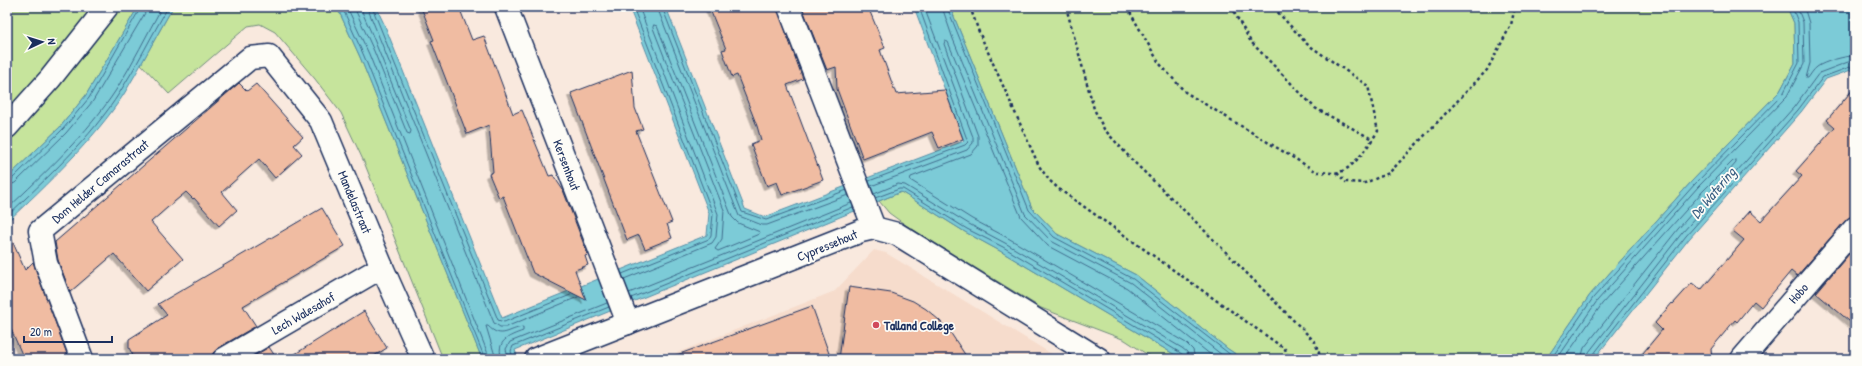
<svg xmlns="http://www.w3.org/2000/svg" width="1862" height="366" font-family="'Patrick Hand',sans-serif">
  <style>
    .built { fill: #f6dccc }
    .green { fill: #c6e49c; stroke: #708a7d }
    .water { fill: #7bcbd7; stroke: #558da7 }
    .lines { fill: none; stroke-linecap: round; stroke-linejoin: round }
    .shore { stroke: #416d8e; stroke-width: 1 }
    .building { fill: #f0bca2; stroke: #1b2f5e; filter: url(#shadow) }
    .minor-casing { stroke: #1b2f5e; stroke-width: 25 }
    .path { stroke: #1b2f5e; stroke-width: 2.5; stroke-dasharray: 3 3; stroke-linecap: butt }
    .minor { stroke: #fdfcf7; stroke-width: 22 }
    .poi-dot { fill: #d1495b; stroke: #fdfcf7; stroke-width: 1.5 }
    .labels { text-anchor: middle; stroke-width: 3.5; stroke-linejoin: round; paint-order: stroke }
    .street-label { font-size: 13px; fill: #1b2f5e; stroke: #fdfcf7 }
    .poi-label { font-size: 13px; font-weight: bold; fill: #1b2f5e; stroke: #fdfcf7; text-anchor: start }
    .water-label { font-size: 14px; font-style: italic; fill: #385e82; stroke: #fdfcf7 }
  </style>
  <defs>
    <filter id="shadow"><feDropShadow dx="-3.5" dy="3.5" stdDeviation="0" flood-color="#0004"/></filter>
  </defs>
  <rect width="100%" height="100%" fill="#f9e9de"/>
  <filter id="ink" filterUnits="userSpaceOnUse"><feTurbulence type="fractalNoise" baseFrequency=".025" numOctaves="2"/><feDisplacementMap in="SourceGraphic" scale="8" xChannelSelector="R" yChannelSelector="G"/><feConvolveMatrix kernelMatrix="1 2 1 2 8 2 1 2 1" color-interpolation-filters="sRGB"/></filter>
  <g filter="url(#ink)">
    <path class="built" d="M874 250 886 253 1060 359H661L835 291Z"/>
    <g class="green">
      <path d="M7 7H138L86 95 60 127 7 178Z"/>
      <path d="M173 7H337L360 57 482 359H443L364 162 341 113 315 79 275 32 260 24 248 26 169 94 141 64Z"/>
      <path d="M950 7H1787L1794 23 1795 63 1780 91 1692 181 1590 295 1546 359H1243L1228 349 1136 275 1057 234 1032 208Z"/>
      <path d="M901 192 965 232 1000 251 1182 359H1154L1125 340 1041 308 907 226 889 213 879 201Z"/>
    </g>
    <g class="water">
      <path d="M138 7H173C156 36 141 66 124 94 95 139 46 185 7 222V178L60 127 86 95Z"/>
      <path d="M337 7H376L385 26 502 318 707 235 709 213 629 7H666L745 209 765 217 964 141 914 7H950L1032 208 1057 234 1136 275 1228 349 1243 359H1182L1000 251 965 232 901 192 515 350 518 359H482L360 57Z"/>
      <path d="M1787 7H1855V73L1851 70 1826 79 1801 112 1689 239 1594 359H1546L1590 295 1692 181 1780 91 1795 63 1794 23Z"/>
    </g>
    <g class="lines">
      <g class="shore">
        <path d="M342 7 364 56 485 359"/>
        <path d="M347 7 369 54 490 359"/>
        <path d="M354 7 374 51 407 133 410 134 411 131 371 32 363 14 361 7"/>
        <path d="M367 7 494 323 500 327H506L578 297"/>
        <path d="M372 7 498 320 504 322 573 294"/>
        <path d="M657 7 739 216 762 225H767L848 195"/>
        <path d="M662 7 742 212 766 220 847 190"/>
        <path d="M942 7 953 39 1025 214 1051 241 1131 283 1227 359"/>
        <path d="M947 7 1029 210 1054 237 1133 279 1236 359"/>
        <path d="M1804 7 1809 23 1810 63 1806 78H1808C1811 74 1813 70 1817 67 1823 62 1847 55 1855 56"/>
        <path d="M654 25 657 26 732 217 738 223 760 232 759 234 718 251 715 249 722 239 724 210 653 28Z"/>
        <path d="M7 181 11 180 63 129 89 98 141 7"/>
        <path d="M869 181 965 145 968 142 919 7"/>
        <path d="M7 186 15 183 66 133 93 101 145 13 146 7"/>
        <path d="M871 186 967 150 973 143V137L924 7"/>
        <path d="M874 194 898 184 905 185 969 224 1005 243 1182 348 1187 352 1189 359"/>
        <path d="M875 198 899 189H903L967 229 1003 247 1179 352 1183 355 1184 359"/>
        <path d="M7 209C44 174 88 133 116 90 133 63 147 34 162 7"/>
        <path d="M7 216C45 180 92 137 120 92 137 65 152 35 168 7"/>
        <path d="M622 274 709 239 711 235 713 214 633 7"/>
        <path d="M624 279 712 243 716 237 718 214 639 7"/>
        <path d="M629 293 851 203"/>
        <path d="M631 298 853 207"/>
        <path d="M496 359 486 326H488C502 340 508 329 523 327V331C509 336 495 341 502 359"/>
        <path d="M508 359 506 349 510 342 607 303"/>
        <path d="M513 359 511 351 513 346 609 307"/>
        <path d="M1195 359 1193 350 1186 343 1008 238 972 219 910 180 911 177 971 154 978 146V136L944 44 945 41 948 42 1021 217 1048 246 1127 288 1216 359"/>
        <path d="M1551 359 1593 298 1695 184 1783 94 1799 63 1798 22 1792 7"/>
        <path d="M1557 359 1597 301 1698 187 1787 96 1804 64 1803 22 1797 7"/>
        <path d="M1564 359 1602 304 1703 191 1733 161 1736 160V163L1678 229 1584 348 1581 359"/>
        <path d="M1587 359 1589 352 1682 233 1794 107 1819 73 1848 62H1855"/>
        <path d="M1592 359 1593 355 1686 236 1798 110 1823 77 1850 67 1855 68"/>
      </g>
    </g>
    <g class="building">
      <path d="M421 7H459L472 40 484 36 513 114 522 110 549 176 553 175 563 190 588 255 585 256 588 265 575 270 586 300 533 273 503 196 499 198 489 174 493 172 489 125 467 134 431 41 434 40Z"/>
      <path d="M709 7H777L803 79 787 85 823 180 782 195 777 182 767 186 751 144 761 140 757 126 737 75 732 77 722 50 726 49Z"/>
      <path d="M802 7H868L885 48 880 50 896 94 945 90 963 139 939 148 932 132 863 159 837 89 836 67 827 70Z"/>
      <path d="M632 70 635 108 643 129 636 131 672 222 667 224 672 238 645 249 639 235 627 240 571 93Z"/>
      <path d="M239 83 247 91 256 84 303 137 294 145 302 154 275 178 259 159 222 192 237 210 219 226 194 198 193 199 186 192 168 207 151 222 183 259 146 291 114 254 70 292 58 260 55 242Z"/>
      <path d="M1855 87V216L1846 220 1797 276 1791 271 1761 307 1754 301 1737 322 1735 320 1711 349 1712 359H1638L1662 330 1655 323 1672 303 1673 304 1692 283 1701 290 1744 240 1733 231 1750 211 1761 221 1802 176 1796 171 1835 127 1827 120Z"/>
      <path d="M322 208 345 246 243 306 256 326 218 348 213 353 212 359H135L129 348V339L167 315 158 304Z"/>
      <path d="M7 229 25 270 33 262 69 359H24L7 320Z"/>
      <path d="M1855 247V326L1816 293Z"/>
      <path d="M849 287 891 293 913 301 926 309 939 320 950 332 968 359H839Z"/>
      <path d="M812 306 831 359H675L674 356Z"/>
      <path d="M364 311 387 348 369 359H287Z"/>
      <path d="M269 347 277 359H249Z"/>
    </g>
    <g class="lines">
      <g class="minor-casing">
        <g id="minor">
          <path d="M506 7 628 323"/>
          <path d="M789 7 874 228"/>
          <path d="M7 127 50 79 107 7"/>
          <path d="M82 359 46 263 40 231 250 58 269 56 321 121 382 267 423 359"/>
          <path d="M224 359 382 267"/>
          <path d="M536 359 861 231 874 228 897 234 1099 359"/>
          <path d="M1742 359 1855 228"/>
        </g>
      </g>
      <g class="path">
        <path d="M970 7 979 32 1039 166 1049 180 1059 189 1285 349 1289 359"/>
        <path d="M1066 7 1094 109 1104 129 1132 160 1198 224 1315 342 1319 353V359"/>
        <path d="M1127 7 1159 63 1185 92 1317 172C1324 172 1333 174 1339 172 1354 169 1370 143 1378 131L1368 86 1307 44 1273 7"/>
        <path d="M1231 7 1251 42 1315 108 1372 139"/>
        <path d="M1337 173 1346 182 1365 183 1389 173 1487 70 1511 25 1515 7"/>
      </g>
      <use href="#minor" class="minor"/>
    </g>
  </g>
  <circle class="poi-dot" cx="876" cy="325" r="4"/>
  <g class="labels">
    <g class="street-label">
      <text transform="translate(567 165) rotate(69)" y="5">Kersenhout</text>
      <text transform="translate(100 181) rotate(-40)" y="5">Dom Helder Camarastraat</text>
      <text transform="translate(355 202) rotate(67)" y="5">Mandelastraat</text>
      <text transform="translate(827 245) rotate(-22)" y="5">Cypressehout</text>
      <text transform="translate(1798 293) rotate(-49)" y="5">Hobo</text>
      <text transform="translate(303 313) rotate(-30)" y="5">Lech Walesahof</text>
    </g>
    <g class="poi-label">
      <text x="884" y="330">Talland College</text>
    </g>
    <g class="water-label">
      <text transform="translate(1713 193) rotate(-50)" y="5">De Watering</text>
    </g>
  </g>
  <rect width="1862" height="366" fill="none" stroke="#fdfcf7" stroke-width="24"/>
  <rect x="12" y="12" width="1838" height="342" fill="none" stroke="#1b2f5e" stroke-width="1.5" filter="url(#ink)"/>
  <g transform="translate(42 42) rotate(86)" stroke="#fdfcf7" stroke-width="3" paint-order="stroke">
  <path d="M0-3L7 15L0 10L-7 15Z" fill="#1b2f5e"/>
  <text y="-6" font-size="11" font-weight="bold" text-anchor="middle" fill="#1b2f5e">N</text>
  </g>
  <path d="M24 336v6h88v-6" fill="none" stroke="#1b2f5e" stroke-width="2"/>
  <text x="30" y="336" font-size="12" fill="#1b2f5e" stroke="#fdfcf7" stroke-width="3" paint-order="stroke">20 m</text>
</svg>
